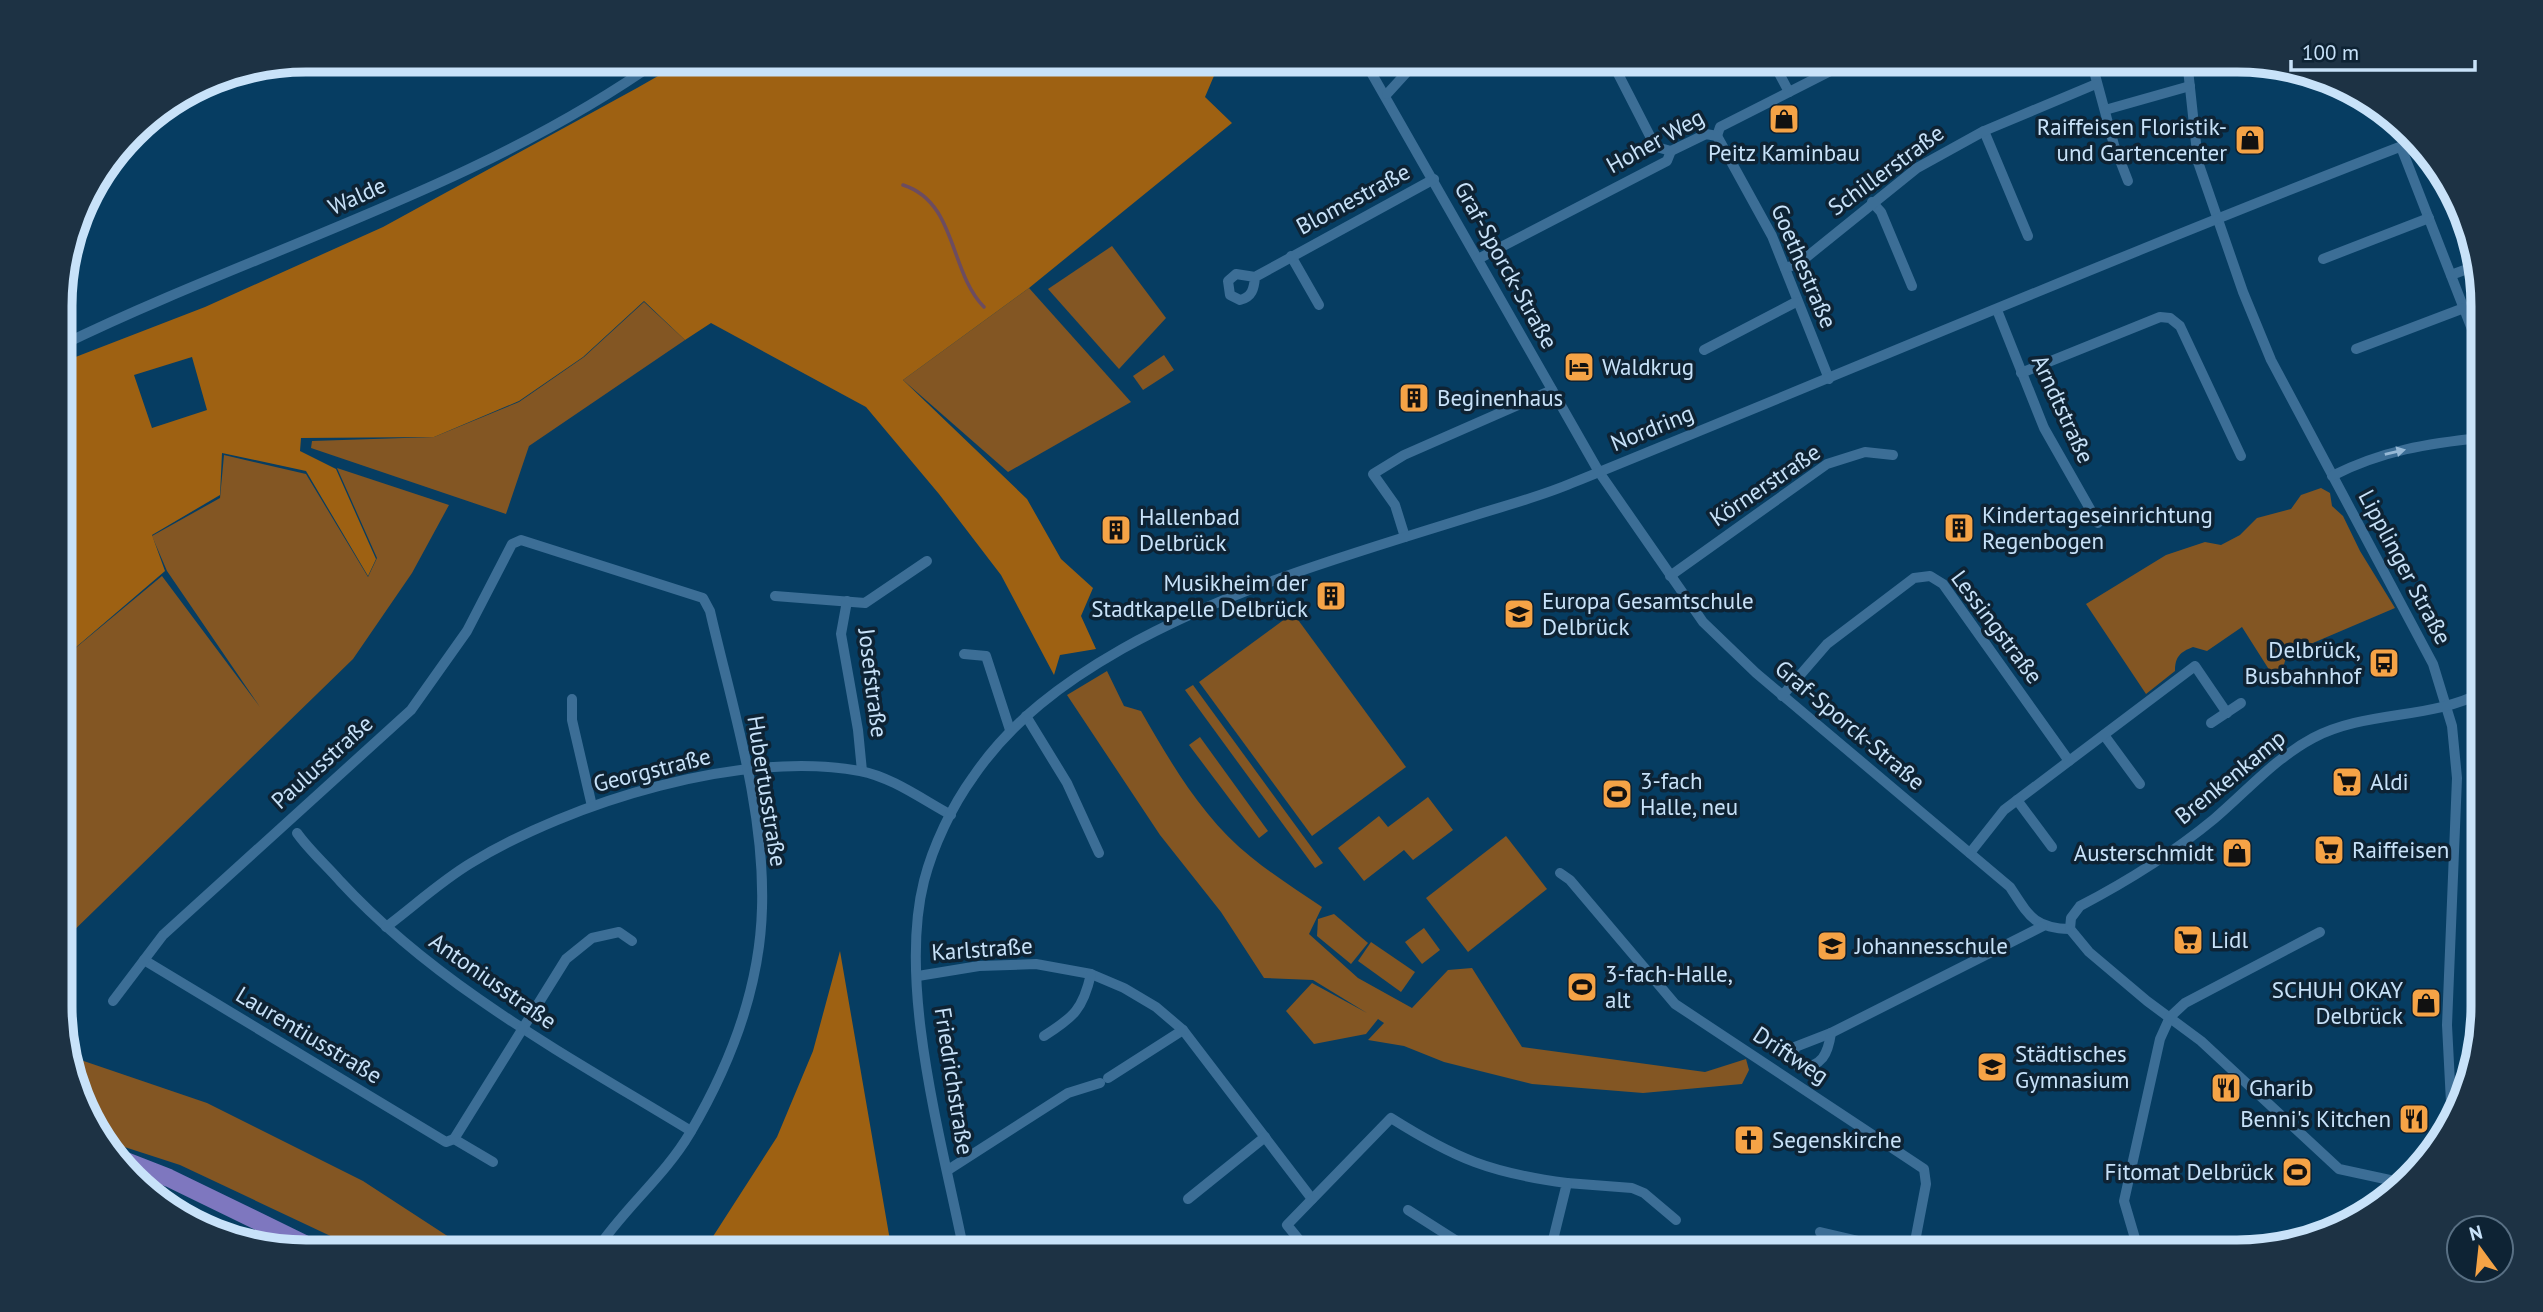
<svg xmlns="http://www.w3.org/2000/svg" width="2543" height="1312" font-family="'PT Sans',sans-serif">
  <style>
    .green { fill: #835623 }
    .forest { fill: #9e6112; fill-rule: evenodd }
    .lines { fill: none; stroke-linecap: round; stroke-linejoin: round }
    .stream { stroke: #6c4c60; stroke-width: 3.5 }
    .minor { stroke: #3c6e96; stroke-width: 10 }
    .primary { stroke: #7e77bf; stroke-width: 18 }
    .oneway { fill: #97b9d6 }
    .labels { text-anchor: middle; stroke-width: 7; stroke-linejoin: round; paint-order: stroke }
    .poi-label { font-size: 23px; fill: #c8e2f9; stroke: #0e2334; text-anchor: start }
    .street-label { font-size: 23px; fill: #c8e2f9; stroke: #0e2334 }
    .rim { fill: none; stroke: #c8e2f9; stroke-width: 9 }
  </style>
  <rect width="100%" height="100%" fill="#063d62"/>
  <g class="green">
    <path d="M1112 246 1166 318 1119 369 1048 289Z"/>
    <path d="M1029 288 1131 402 1008 472 903 380Z"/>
    <path d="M644 302 685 340 529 446 506 514 311 448 312 441 434 437 519 402 584 357Z"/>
    <path d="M1164 355 1174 370 1143 390 1133 376Z"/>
    <path d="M224 455 306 474 368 577 377 558 337 468 449 505 412 573 353 659 61 943V660L162 576 260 707 167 571 152 536 220 498Z"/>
    <path d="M2321 488 2330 493 2332 506 2343 516 2360 551 2395 608 2287 654 2283 668 2275 679 2242 627 2207 651 2193 647C2180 652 2175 657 2175 671L2146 694 2086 604 2166 555 2205 542 2221 545 2240 535 2257 518 2291 509 2301 495Z"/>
    <path d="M1293 613 1406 767 1312 836 1199 682Z"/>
    <path d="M1107 671 1124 706 1141 711C1171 763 1203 819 1251 857 1273 875 1298 891 1322 907L1309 934 1358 978 1412 1008 1448 970 1472 968 1522 1047 1705 1072 1746 1059 1749 1070 1742 1084 1643 1093 1532 1084 1444 1062 1404 1046 1368 1040 1384 1023 1378 1019 1366 1034 1314 1044 1286 1011 1312 983 1367 1013 1313 980 1264 978 1221 912 1160 835 1067 695Z"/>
    <path d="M1193 685 1323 863 1315 868 1185 690Z"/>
    <path d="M1200 737 1268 831 1259 838 1189 745Z"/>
    <path d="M1428 797 1453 830 1413 860 1404 850 1364 881 1338 848 1379 816 1388 827Z"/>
    <path d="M1506 836 1547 889 1468 952 1426 898Z"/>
    <path d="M1334 914 1368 943 1351 964 1317 936 1318 919Z"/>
    <path d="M1424 928 1440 950 1422 964 1405 942Z"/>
    <path d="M1371 942 1415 972 1401 992 1358 961Z"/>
    <path d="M69 1056 207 1103 363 1181 472 1252H356L339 1240 180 1165 103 1140Z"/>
  </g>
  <g class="forest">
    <path d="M676 60H1213L1219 64 1205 97 1232 123 1029 288 903 380 1027 499 1061 559 1093 588 1081 616 1096 649 1060 655 1054 675 1001 575 939 494 866 407 711 323 685 340 644 301 583 357 519 401 434 437 301 438 300 451 336 469 376 559 368 576 306 471 222 453 220 495 152 535 165 571 61 660 60 363 205 307 383 227 637 88 658 76ZM192 357 207 410 152 428 134 375Z"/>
    <path d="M840 951 892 1252H703L777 1137 813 1051Z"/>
  </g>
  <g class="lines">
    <path class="stream" d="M903 185C957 202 949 272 984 307"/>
    <g class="minor">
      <path d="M1364 60 1599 472 1703 622 1756 673 2010 887C2029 916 2034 928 2070 929"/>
      <path d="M1611 60 1652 140 1660 148 1671 151"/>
      <path d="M1772 60 1789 92"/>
      <path d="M2091 60 2114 145 2128 181"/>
      <path d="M2187 60 2198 162 2243 292 2271 360 2433 664 2452 726 2457 778 2447 1025 2452 1122"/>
      <path d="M1387 94 1418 60"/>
      <path d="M2105 110 2190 86"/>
      <path d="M1984 131 2028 236"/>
      <path d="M1717 136 1772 236 1829 379"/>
      <path d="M1717 136 1720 127 1852 60"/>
      <path d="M2401 147 2482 355"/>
      <path d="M1872 202 1881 212 1912 286"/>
      <path d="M1291 256 1319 305"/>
      <path d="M1478 259 1667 161 1671 151 1706 134 1717 136"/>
      <path d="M2323 259 2429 218"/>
      <path d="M1785 268 1798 264 1917 168 1984 131 2096 84"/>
      <path d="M2451 275 2478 265"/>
      <path d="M1255 277C1254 289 1252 297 1240 300L1230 295 1228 281 1236 274 1255 277 1434 179"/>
      <path d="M1997 310 2044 428 2098 523"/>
      <path d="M60 346C259 249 477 189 659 60"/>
      <path d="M2356 349 2464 308"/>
      <path d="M1704 350 1796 302"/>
      <path d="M2021 373 2160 317 2170 318 2180 326 2241 456"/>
      <path d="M2332 476C2381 451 2428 443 2482 438"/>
      <path d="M1405 537 1395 505 1373 474 1404 455 1552 390"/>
      <path d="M1670 576 1827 464 1865 452 1893 455"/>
      <path d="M775 596 865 603 927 561"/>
      <path d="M847 601 841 634 858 730 862 771"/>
      <path d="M964 654 986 656 1010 730"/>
      <path d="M1782 696 1827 644 1914 578 1930 576 1943 584 2069 761"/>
      <path d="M572 699V720L592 806"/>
      <path d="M1026 716 1067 783 1099 853"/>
      <path d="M2211 723 2241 703"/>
      <path d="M2104 735 2140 784"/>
      <path d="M2017 800 2052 847"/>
      <path d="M297 833C309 850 326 865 340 881 438 987 568 1056 691 1131"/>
      <path d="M1970 853 2004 810 2195 666 2227 713"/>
      <path d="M1560 873 1570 880 1675 1004 1924 1169 1926 1184 1913 1252"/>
      <path d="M386 927C414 906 441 881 471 863 571 802 743 749 860 771 892 777 923 800 951 815"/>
      <path d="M2070 929 2071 918 2080 906C2126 882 2174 852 2214 819 2247 791 2274 759 2313 738 2366 710 2430 720 2483 692"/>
      <path d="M2070 929 2089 952 2147 1001 2201 1041 2339 1169 2399 1182"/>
      <path d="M144 960 446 1142 454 1139 493 1162"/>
      <path d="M918 976 979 966 1036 964 1091 974 1124 988 1156 1007 1183 1030 1312 1199"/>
      <path d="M113 1001 163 935 411 710 467 631 512 544 521 540 703 598 710 611C732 707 765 808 762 908 760 988 730 1065 690 1133 664 1177 623 1209 595 1252"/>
      <path d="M1044 1036C1074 1017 1083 1009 1091 974"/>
      <path d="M1799 1068 1793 1058 1795 1047 1831 1033 2043 926"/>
      <path d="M1799 1068C1822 1067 1828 1054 1831 1033"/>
      <path d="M1108 1078 1183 1030"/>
      <path d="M454 1139 566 959 592 938 619 932 632 941"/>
      <path d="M948 1170 1068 1093 1100 1083"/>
      <path d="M1567 1183 1632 1188 1644 1193 1676 1220"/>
      <path d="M1188 1199 1265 1137"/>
      <path d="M1408 1210 1474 1252"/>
      <path d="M1820 1232 1906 1252"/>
      <path d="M964 1252C943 1145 897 987 924 881 933 846 952 806 973 777 1011 721 1064 682 1122 649 1231 588 1345 556 1463 519 1499 507 1537 498 1572 483 1853 369 2132 250 2415 141"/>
      <path d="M1309 1252 1287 1225 1391 1118C1456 1159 1491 1173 1567 1183L1550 1252"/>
      <path d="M2139 1252 2124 1201 2160 1039 2170 1017 2185 1003 2320 932"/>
    </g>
    <path class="primary" d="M110 1155 169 1178 321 1252"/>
  </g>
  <defs><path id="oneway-solid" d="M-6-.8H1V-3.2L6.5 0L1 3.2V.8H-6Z" transform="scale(1.75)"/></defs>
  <use class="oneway" href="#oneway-solid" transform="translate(2395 452) rotate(-13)"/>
  <defs>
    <g id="shop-square" transform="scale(1.575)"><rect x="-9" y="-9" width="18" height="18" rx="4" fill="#f5a346" stroke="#0e2334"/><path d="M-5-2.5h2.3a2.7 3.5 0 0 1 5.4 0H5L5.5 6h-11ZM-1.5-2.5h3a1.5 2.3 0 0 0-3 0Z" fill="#111"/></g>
    <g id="hotel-square" transform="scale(1.575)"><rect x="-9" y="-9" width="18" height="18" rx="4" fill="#f5a346" stroke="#0e2334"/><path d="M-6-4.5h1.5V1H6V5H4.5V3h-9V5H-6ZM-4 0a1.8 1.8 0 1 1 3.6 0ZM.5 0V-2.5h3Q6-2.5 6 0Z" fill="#111"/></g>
    <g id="building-square" transform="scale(1.575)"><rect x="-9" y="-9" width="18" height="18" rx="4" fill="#f5a346" stroke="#0e2334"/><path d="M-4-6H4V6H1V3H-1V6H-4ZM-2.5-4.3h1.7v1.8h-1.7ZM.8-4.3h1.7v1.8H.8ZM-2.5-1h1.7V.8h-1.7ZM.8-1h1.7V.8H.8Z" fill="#111"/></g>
    <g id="school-square" transform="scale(1.575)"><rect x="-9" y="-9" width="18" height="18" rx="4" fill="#f5a346" stroke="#0e2334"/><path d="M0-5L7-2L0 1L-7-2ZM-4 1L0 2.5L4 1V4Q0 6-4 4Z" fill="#111"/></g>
    <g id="bus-square" transform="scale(1.575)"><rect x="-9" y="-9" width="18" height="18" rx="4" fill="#f5a346" stroke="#0e2334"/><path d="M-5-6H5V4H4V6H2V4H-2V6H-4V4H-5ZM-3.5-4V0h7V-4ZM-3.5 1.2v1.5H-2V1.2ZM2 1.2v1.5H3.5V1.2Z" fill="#111"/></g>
    <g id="supermarket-square" transform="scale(1.575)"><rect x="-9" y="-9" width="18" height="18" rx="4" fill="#f5a346" stroke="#0e2334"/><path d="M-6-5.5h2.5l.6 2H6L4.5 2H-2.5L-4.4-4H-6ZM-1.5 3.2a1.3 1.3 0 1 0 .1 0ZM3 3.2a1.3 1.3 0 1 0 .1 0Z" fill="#111"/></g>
    <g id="stadium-square" transform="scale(1.575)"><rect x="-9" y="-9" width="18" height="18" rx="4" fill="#f5a346" stroke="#0e2334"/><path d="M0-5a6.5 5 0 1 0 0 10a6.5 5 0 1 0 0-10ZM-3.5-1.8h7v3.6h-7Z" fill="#111"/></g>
    <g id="restaurant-square" transform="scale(1.575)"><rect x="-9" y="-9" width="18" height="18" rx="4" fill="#f5a346" stroke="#0e2334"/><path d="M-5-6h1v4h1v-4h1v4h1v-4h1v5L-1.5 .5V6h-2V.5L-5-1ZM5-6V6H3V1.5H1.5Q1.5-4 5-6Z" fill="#111"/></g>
    <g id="church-square" transform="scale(1.575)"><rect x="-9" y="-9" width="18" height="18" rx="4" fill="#f5a346" stroke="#0e2334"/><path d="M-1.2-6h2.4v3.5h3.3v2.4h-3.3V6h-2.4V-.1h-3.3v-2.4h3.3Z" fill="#111"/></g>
  </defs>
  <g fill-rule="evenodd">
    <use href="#shop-square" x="1784" y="119"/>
    <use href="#shop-square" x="2250" y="140"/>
    <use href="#hotel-square" x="1579" y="367"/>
    <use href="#building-square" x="1414" y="398"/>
    <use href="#building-square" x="1959" y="528"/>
    <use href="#building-square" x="1116" y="530"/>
    <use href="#building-square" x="1331" y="596"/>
    <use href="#school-square" x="1519" y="614"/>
    <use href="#bus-square" x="2384" y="663"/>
    <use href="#supermarket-square" x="2347" y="782"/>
    <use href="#stadium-square" x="1617" y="794"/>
    <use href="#supermarket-square" x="2329" y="850"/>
    <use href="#shop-square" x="2237" y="853"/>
    <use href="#supermarket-square" x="2188" y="940"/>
    <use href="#school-square" x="1832" y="946"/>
    <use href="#stadium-square" x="1582" y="987"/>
    <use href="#shop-square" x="2426" y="1003"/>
    <use href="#school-square" x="1992" y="1067"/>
    <use href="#restaurant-square" x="2226" y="1088"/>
    <use href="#restaurant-square" x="2414" y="1119"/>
    <use href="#church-square" x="1749" y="1140"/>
    <use href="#stadium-square" x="2297" y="1172"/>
  </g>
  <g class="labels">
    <g class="poi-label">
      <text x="2227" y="135" text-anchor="end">Raiffeisen Floristik-<tspan x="2227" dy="26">und Gartencenter</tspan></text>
      <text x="1784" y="161" text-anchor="middle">Peitz Kaminbau</text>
      <text x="1602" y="375">Waldkrug</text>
      <text x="1437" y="406">Beginenhaus</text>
      <text x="1982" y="523">Kindertageseinrichtung<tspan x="1982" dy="26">Regenbogen</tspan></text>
      <text x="1139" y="525">Hallenbad<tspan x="1139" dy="26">Delbrück</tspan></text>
      <text x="1308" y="591" text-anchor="end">Musikheim der<tspan x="1308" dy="26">Stadtkapelle Delbrück</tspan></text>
      <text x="1542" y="609">Europa Gesamtschule<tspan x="1542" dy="26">Delbrück</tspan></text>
      <text x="2361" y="658" text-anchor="end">Delbrück,<tspan x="2361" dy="26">Busbahnhof</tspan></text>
      <text x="1640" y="789">3-fach<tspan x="1640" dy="26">Halle, neu</tspan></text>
      <text x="2370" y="790">Aldi</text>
      <text x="2352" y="858">Raiffeisen</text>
      <text x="2214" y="861" text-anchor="end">Austerschmidt</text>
      <text x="2211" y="948">Lidl</text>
      <text x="1855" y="954">Johannesschule</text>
      <text x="1605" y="982">3-fach-Halle,<tspan x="1605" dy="26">alt</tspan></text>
      <text x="2403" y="998" text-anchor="end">SCHUH OKAY<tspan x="2403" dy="26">Delbrück</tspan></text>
      <text x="2015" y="1062">Städtisches<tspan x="2015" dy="26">Gymnasium</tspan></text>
      <text x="2249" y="1096">Gharib</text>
      <text x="2391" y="1127" text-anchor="end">Benni's Kitchen</text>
      <text x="1772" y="1148">Segenskirche</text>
      <text x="2274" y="1180" text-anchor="end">Fitomat Delbrück</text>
    </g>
    <g class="street-label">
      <text transform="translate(1655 141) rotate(-29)" y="8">Hoher Weg</text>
      <text transform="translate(1886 170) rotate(-36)" y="8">Schillerstraße</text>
      <text transform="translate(357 196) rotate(-24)" y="8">Walde</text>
      <text transform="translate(1353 199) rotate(-28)" y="8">Blomestraße</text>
      <text transform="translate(1506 265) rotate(61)" y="8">Graf-Sporck-Straße</text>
      <text transform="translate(1804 266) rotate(67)" y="8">Goethestraße</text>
      <text transform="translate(2063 409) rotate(65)" y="8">Arndtstraße</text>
      <text transform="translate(1652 428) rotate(-22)" y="8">Nordring</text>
      <text transform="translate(1765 485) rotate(-34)" y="8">Körnerstraße</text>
      <text transform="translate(2405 567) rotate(62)" y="8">Lipplinger Straße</text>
      <text transform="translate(1997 627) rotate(53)" y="8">Lessingstraße</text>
      <text transform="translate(873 683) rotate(83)" y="8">Josefstraße</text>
      <text transform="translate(1850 725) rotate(40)" y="8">Graf-Sporck-Straße</text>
      <text transform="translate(322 762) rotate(-42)" y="8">Paulusstraße</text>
      <text transform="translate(652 770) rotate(-14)" y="8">Georgstraße</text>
      <text transform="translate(2230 777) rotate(-39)" y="8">Brenkenkamp</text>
      <text transform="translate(767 791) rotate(81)" y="8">Hubertusstraße</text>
      <text transform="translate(982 949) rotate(-4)" y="8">Karlstraße</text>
      <text transform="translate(493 981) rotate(35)" y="8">Antoniusstraße</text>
      <text transform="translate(309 1035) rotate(31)" y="8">Laurentiusstraße</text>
      <text transform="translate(1791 1055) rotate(33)" y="8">Driftweg</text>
      <text transform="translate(954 1081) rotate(81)" y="8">Friedrichstraße</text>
    </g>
  </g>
  <path d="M0 0H2543V1312H0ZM306 72H2237A234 234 0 0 1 2471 306V1006A234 234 0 0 1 2237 1240H306A234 234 0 0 1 72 1006V306A234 234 0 0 1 306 72Z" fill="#1d3244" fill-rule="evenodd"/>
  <path class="rim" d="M306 72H2237A234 234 0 0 1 2471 306V1006A234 234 0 0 1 2237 1240H306A234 234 0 0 1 72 1006V306A234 234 0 0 1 306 72Z"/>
  <g transform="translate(2480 1249) rotate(345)"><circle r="33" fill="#0e2334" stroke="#586f83" stroke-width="2"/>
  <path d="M0-5L12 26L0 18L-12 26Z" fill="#f5a346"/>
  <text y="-10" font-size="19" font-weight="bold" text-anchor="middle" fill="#c8e2f9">N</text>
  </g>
  <path d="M2291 60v10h184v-10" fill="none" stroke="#c8e2f9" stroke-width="3.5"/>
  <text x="2302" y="60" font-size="21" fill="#c8e2f9" stroke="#0e2334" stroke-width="5" paint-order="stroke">100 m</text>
</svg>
